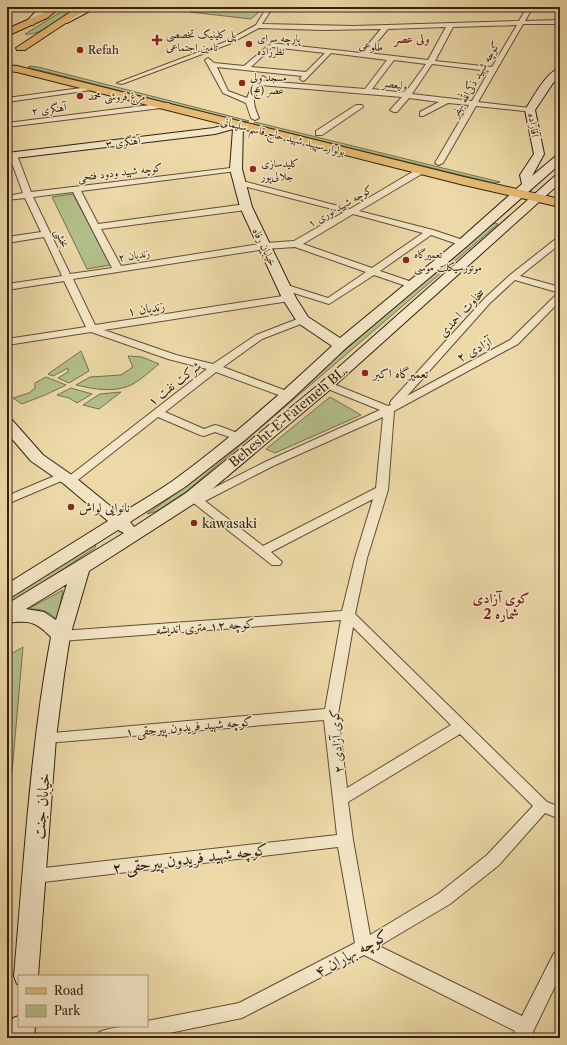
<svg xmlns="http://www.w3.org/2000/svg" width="567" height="1045" font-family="'Libre Caslon Text',Amiri,serif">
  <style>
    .green { fill: #b3c08b; stroke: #74704e }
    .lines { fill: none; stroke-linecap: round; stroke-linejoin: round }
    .street-casing { stroke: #624e37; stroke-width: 2 }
    .secondary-casing { stroke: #342012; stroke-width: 2 }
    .primary-casing { stroke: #342012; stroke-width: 2 }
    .street { fill: #f3e6c6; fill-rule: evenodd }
    .secondary { fill: #f3e6c6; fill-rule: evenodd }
    .primary { fill: #e6bc74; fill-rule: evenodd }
    .poi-dot { fill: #8f2418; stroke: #f3e6c6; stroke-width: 1.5 }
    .labels { text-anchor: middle; stroke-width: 3; stroke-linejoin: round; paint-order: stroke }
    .far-poi-label { font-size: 11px; fill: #342012; stroke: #f3e6c6; text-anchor: start }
    .far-street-label { font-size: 11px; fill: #342012; stroke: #f3e6c6 }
    .far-neighbourhood-label { font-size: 12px; font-weight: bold; fill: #7a1f14; stroke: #f3e6c6 }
    .street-label { font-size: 13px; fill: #342012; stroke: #f3e6c6 }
    .poi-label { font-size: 13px; fill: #342012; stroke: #f3e6c6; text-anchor: start }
    .neighbourhood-label { font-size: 14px; font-weight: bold; fill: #7a1f14; stroke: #f3e6c6 }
    .near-street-label { font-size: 16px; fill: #342012; stroke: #f3e6c6 }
  </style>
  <rect width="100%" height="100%" fill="#ecd9a7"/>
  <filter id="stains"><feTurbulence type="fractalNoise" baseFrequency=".005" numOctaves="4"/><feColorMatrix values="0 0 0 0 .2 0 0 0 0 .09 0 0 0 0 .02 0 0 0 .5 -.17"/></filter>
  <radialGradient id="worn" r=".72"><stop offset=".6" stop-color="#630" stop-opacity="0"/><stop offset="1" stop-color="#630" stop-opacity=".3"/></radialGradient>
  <g class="green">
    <path d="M67 7H77C68 16 37 37 25 34L59 13Z"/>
    <path d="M198 7H220L259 12 251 19 190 12Z"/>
    <path d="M30 66 38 67 249 121 241 122 28 67Z"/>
    <path d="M255 122 500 182 494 183 253 124Z"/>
    <path d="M73 194 110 265 87 269 52 197Z"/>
    <path d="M495 223 498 224 187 491 157 511 147 514 182 489 204 471 491 225Z"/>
    <path d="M81 351 89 371 69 383 58 378 68 372V368L53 376 48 374Z"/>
    <path d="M128 356 142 357 159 364C150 371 141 380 131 385 113 393 94 389 76 385L90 377 121 375 133 367Z"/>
    <path d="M46 377 66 385 45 395 22 404 13 398 29 393 35 388V383Z"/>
    <path d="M71 388 92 394 77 403 69 398 57 395Z"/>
    <path d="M121 392 99 409 83 405 100 394Z"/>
    <path d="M330 397 361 415 275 453 266 449Z"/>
    <path d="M96 543 95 548 7 606V599Z"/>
    <path d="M63 590 57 620C48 610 40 609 28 609Z"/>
    <path d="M7 644 13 653 23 647 7 829Z"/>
  </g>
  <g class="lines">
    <g class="street-casing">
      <g id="street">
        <path d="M267 7H273L262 24 354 26 519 21 527 7H533L525 21 560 20V24H523L478 102 530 108 534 110 533 112 476 106 443 163 439 165 435 163 469 105 448 103 423 116H420V112L439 102 409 98 397 112H394L390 110 402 97 260 85C250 95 254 107 259 118L255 120 251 118 246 103 223 93 205 60 208 58 214 63 244 66 271 43 361 53 381 29 322 30 259 28 229 44 122 84 117 83 225 42 256 25ZM517 25 492 67 435 61 453 27ZM446 27 428 60 368 53 388 29ZM272 47 325 53 306 72 251 67ZM331 53 387 60 365 89 263 81 266 78 263 76 252 86 247 98 228 91 217 67 302 76 300 79 303 81 305 80ZM394 60 426 64 405 93 372 89ZM432 64 489 71 472 101 412 94Z"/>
        <path d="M96 86 98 87V89L7 102V98Z"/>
        <path d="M166 103H169V107L7 127V123Z"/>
        <path d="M356 105H362L363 107 322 135H316V131Z"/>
        <path d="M10 153H16L17 155 31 192 239 167 240 169 236 171 81 191 98 224 246 204 250 207 246 210 101 229 121 266 265 243 294 241 344 212 236 184 235 182 239 180 350 209 419 168H425V172L359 211 433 230 466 241 467 243 463 246 431 235 380 271 415 283 417 285 415 287H409L374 275 329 304 281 289 279 287 284 284 328 298 366 272 295 247 265 249 73 279 95 325 289 295 292 296 294 298 292 300 289 301 104 330 176 355 213 364 256 335 300 318H306L308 320 306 322 262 339 223 367 292 393 293 395 292 397H284L216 372 165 412 204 429 215 425 219 426 243 435 245 437 243 439H235L215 432 204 436 200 435 158 417 74 483H66L64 481 66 479 7 504V496L59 474H67L68 477 207 369 168 359 91 332 7 345V339L86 327 64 281 7 290V284L62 276 44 237 7 243V237L41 232 25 198 7 200V196L23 193 9 155ZM73 192 112 268 70 274 33 197ZM353 214 423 233 372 268 303 244Z"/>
        <path d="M560 237V244L520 276 560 287V293L515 280 490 303 407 396 510 340 557 294 560 293V301L518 344 394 411 388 490 367 558 355 614 547 802 560 807V819L545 813 499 865 450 904 379 946 522 1016 554 953 560 951V976L530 1038H512L515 1031 364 955 242 1018 145 1038H96L99 1032C115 1026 130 1026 147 1026V1021L239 1003 355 943 338 847 35 883 29 881 27 876 29 871 35 869 337 835 324 720 46 743 41 742 39 738 41 734 325 709 341 620 61 641 56 639 54 636 56 633 61 631 342 611 355 558 373 499 271 552 282 562 280 565H272L186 497 188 495 192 493 198 496 265 462 380 410 323 387 322 385 323 383H331L388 406 391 405 390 403 391 401 484 299 510 275 557 238ZM383 417 376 488 263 546 205 501 273 466ZM353 627 451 725 347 788 338 714ZM460 734 533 806 487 855 438 894 370 935 353 840 348 802Z"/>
      </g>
    </g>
    <g class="secondary-casing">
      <g id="secondary">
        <path d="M40 7H49L33 25H27L26 23 27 21Z"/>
        <path d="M86 7H97L67 23H61L60 21Z"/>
        <path d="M560 68V76L553 83 535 110 544 154 532 176 556 156 560 155V164L467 246 346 348 293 398 245 440 185 487 130 522 134 527 186 493 322 382 556 175 560 174V183L332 388 198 501 89 571 70 636 64 675 56 738 38 976H19V984H17L14 976C24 863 30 749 51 637 35 621 29 620 7 623V604L124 533 118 530 13 596 7 598V584L108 521 64 484 31 461 7 433V418L12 420 43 455 76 478 120 514C138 503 157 492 174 480 230 439 282 393 332 346L298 323 296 320 282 298 240 207 230 169 233 129 215 134 7 159V153L214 128 238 121 242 122 243 124 242 169 252 207 296 298 308 317 340 338 459 240 522 184 520 175 534 154 525 110C533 98 546 72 560 68ZM67 584 56 620 44 612 26 609Z"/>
        <path d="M19 1016V1026H35L34 1038H8L9 1026 13 1018Z"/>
      </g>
    </g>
    <g class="primary-casing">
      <g id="primary">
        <path d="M50 7H61L47 18 7 36V29L41 14Z"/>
        <path d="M78 7H90L25 50H17L16 48Z"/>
        <path d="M7 65 17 66 464 177 560 199V207L464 185 17 72 7 71Z"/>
      </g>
    </g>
    <use href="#street" class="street"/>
    <use href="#secondary" class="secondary"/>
    <use href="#primary" class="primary"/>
  </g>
  <g class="poi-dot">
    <path d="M155 34h4v4h4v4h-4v4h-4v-4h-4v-4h4z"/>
    <circle cx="249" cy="44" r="4"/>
    <circle cx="80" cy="50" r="4"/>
    <circle cx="242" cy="83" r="4"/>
    <circle cx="80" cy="96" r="4"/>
    <circle cx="253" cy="169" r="4"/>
    <circle cx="406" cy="260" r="4"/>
    <circle cx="365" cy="373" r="4"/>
    <circle cx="71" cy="507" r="4"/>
    <circle cx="194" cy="523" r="4"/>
  </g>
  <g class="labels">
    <g class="far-poi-label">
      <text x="166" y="38">پلی‌کلینیک تخصصی<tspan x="166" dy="13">تامین اجتماعی</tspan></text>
      <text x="257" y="42">پارچه‌ سرای<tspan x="257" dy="13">نظرزاده</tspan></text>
      <text x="88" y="54">Refah</text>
      <text x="250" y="81">مسجد ولی<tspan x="250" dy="13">عصر (عج)</tspan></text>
      <text x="88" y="100">مرغ فروشی محمد</text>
      <text x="261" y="167">کلیدسازی<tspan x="261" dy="13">جلالی‌پور</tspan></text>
      <text x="414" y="258">تعمیرگاه<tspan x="414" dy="13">موتورسیکلت موسی</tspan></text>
    </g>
    <g class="far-street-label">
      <text transform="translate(371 46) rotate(6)" y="4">طلوعی</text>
      <text transform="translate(475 79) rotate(-60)" y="4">کوچه شهید ذکی‌الله بهفر</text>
      <text transform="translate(395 84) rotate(7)" y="4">ولیعصر</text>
      <text transform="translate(49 109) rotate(-7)" y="4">آهنگری ۲</text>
      <text transform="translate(534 125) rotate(82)" y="4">آقازاده</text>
      <text transform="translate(283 136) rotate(14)" y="4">بولوار سپهبد شهید حاج قاسم سلیمانی</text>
      <text transform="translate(123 142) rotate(-7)" y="4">آهنگری ۳</text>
      <text transform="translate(120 172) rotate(-7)" y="4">کوچه شهید ودود فتحی</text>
      <text transform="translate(340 206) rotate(-30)" y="4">کوچه شهید نوری ۱</text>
      <text transform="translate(62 238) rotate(64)" y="4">بخشی</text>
      <text transform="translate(265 247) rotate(64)" y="4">خیابان رفاه</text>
      <text transform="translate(134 255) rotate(-9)" y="4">زندیان ۲</text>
    </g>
    <g class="far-neighbourhood-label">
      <text x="412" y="43">ولی عصر</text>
    </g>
    <g class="street-label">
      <text transform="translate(146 308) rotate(-9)" y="5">زندیان ۱</text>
      <text transform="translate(461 312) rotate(-47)" y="5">سخاوت احمدی</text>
      <text transform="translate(474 349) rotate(-28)" y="5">آزادی ۲</text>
      <text transform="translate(174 383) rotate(-38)" y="5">شرکت نفت ۱</text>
      <text transform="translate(288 416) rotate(-40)" y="5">Behesht-E-Fatemeh BL.</text>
      <text transform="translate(205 626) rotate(-4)" y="5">کوچه ۱۲ متری اندیشه</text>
      <text transform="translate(189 726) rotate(-5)" y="5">کوچه شهید فریدون پیرحقی ۱</text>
      <text transform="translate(336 741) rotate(-94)" y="5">کوی آزادی ۲</text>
    </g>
    <g class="poi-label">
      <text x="373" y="378">تعمیرگاه اکبر</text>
      <text x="79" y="512">نانوایی لواش</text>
      <text x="202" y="528">kawasaki</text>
    </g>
    <g class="neighbourhood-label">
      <text x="501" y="603">کوی آزادی<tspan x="501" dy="16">شماره 2</tspan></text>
    </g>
    <g class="near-street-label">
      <text transform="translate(41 806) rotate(-85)" y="6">خیابان جنت</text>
      <text transform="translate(190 858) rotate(-7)" y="6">کوچه شهید فریدون پیرحقی ۲</text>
      <text transform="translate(351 953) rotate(-29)" y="6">کوچه بهاران ۴</text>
    </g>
  </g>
  <rect width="567" height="1045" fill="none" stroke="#ecd9a7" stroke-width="24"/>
  <rect x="8" y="8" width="551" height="1029" fill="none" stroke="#342012" stroke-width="2"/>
  <rect x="12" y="12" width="543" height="1021" fill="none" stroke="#342012"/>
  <rect x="18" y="975" width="130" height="52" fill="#f3e6c6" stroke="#a7977e"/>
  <rect x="26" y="988" width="20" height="6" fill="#e6bc74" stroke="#a7977e"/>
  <text x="54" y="995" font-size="12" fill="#342012">Road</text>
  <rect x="26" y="1005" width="20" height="12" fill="#b3c08b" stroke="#a7977e"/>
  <text x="54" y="1015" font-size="12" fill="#342012">Park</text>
  <rect width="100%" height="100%" filter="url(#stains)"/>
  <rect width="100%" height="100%" fill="url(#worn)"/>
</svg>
